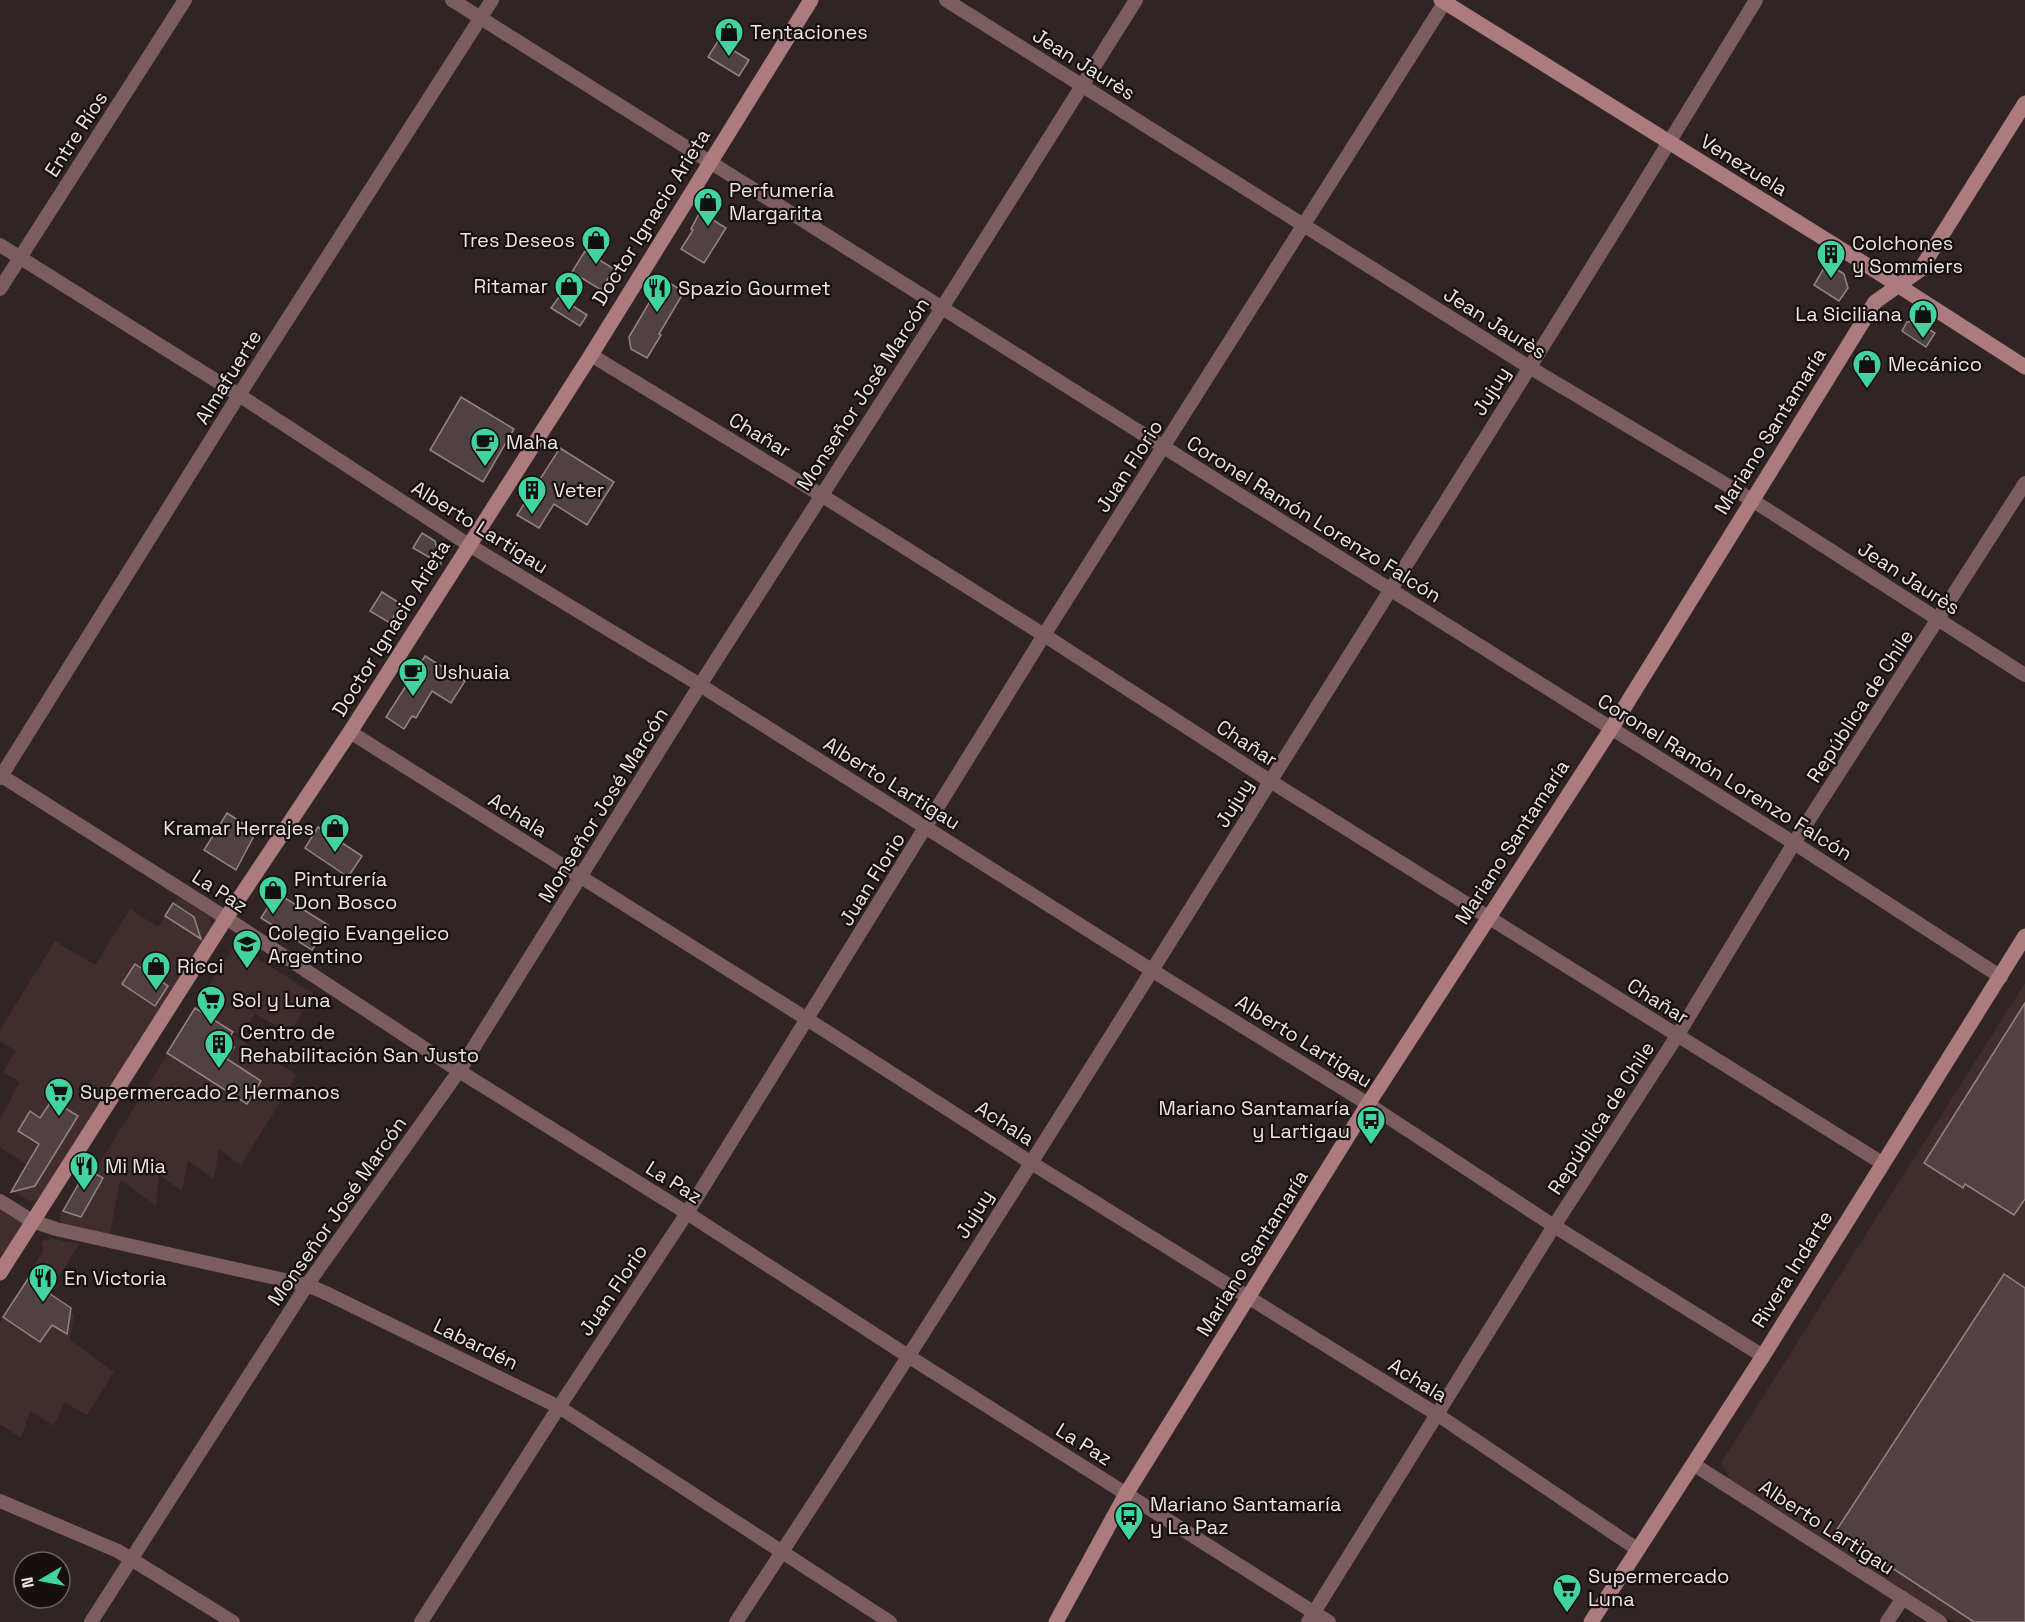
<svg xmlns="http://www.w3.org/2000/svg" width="2025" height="1622" font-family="'Space Grotesk',sans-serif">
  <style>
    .built { fill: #412d2e }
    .building { fill: #504242; stroke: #958484; stroke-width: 1.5 }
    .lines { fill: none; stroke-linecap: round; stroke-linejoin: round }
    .street { stroke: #7c5d5f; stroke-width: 14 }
    .secondary { stroke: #ab7b7e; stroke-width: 15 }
    .labels { text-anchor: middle; stroke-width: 4.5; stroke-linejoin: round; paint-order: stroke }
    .poi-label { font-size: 20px; fill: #eee4e5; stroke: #150f0f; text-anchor: start }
    .street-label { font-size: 20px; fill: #eee4e5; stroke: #150f0f }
  </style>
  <rect width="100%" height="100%" fill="#312424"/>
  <g class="built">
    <path d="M178 897 210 917 212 928 39 1200 29 1201 15 1192 30 1167 0 1147V1119L20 1082 3 1072 16 1051 0 1041V1030L55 941 95 965 130 909 158 927Z"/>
    <path d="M235 944 314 994 289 1034 255 1013 240 1036 195 1008Z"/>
    <path d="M2025 983V1622H1954L1730 1479 1721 1463Z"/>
    <path d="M195 1011 297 1075 241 1165 219 1149 214 1179 188 1161 182 1191 159 1175 156 1205 120 1180 110 1234 63 1224 60 1220V1212L67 1214Z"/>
    <path d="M0 1206 24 1223 0 1266Z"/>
    <path d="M53 1239 79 1244 46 1297 74 1315 70 1340 114 1372 87 1415 64 1402 54 1426 30 1411 21 1438 0 1424V1322L43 1251 42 1241Z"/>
  </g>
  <g class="building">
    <path d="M718 41 749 60 739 76 708 57Z"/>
    <path d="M700 212 726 228 704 263 681 249 693 230 691 229Z"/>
    <path d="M585 251 614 269 601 290 572 272Z"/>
    <path d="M1827 263 1844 274 1848 288 1839 301 1814 285Z"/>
    <path d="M663 279 684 292 659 334 661 335 647 358 631 349 629 337Z"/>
    <path d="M559 297 587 315 580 326 551 308Z"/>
    <path d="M1916 321 1935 333 1926 347 1902 331 1907 322Z"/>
    <path d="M461 397 514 429 483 482 430 450Z"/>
    <path d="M560 448 614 482 587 525 554 504 539 528 517 515Z"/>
    <path d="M422 533 435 541 441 564 413 548Z"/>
    <path d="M382 592 401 604 390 623 370 611Z"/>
    <path d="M425 656 465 681 451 703 432 691 416 718 412 716 404 729 386 717Z"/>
    <path d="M227 813 256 832 236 870 204 850Z"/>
    <path d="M318 827 362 856 348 877 305 848Z"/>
    <path d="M277 893 328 925 312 950 261 918Z"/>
    <path d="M173 903 194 917 201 939 165 916Z"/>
    <path d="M135 964 168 986 155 1006 122 984Z"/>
    <path d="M2025 1003V1199L2014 1215 1965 1184 1963 1188 1924 1163Z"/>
    <path d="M195 1008 233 1032 226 1042 234 1047 227 1059 261 1081 247 1104 167 1053Z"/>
    <path d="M52 1100 78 1116 35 1186 11 1192 39 1144 18 1131 30 1111 40 1118Z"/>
    <path d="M87 1169 103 1178 81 1217 63 1211Z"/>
    <path d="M2004 1274 2025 1288V1622H1974L1836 1531Z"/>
    <path d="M28 1279 71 1308 67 1334 52 1325 40 1342 3 1317Z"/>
  </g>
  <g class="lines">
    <g class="street">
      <path d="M452 0 1794 843 2001 977"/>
      <path d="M946 0 1529 367 1752 500 2025 675"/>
      <path d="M0 245 239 395 469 545 700 685 1153 971 1368 1104 1554 1226 1763 1356"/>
      <path d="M0 289 185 0"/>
      <path d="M591 355 821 495 1044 635 1270 781 1882 1163"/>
      <path d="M350 732 807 1019 1030 1162 1438 1415 1637 1549"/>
      <path d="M0 775 226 918 459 1071 687 1213 908 1356 1329 1622"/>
      <path d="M0 778 239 395 492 0"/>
      <path d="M0 1201 32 1221 56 1229 307 1285 328 1294 559 1407 890 1622"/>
      <path d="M1693 1464 1940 1622"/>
      <path d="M0 1501 118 1551 233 1622"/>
      <path d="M91 1622 307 1285 459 1071 700 685 942 308 1136 0"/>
      <path d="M421 1622 559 1407 687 1213 1044 635 1446 0"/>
      <path d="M736 1622C923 1338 1103 1049 1283 761 1442 508 1601 255 1756 0"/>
      <path d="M1308 1622 1554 1226 1677 1036 1794 843 2025 483"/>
      <path d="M1887 1622 1903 1598"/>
    </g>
    <g class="secondary">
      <path d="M1441 0 1857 259 2025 367"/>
      <path d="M0 1273 226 918 350 732 591 355 811 0"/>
      <path d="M1056 1622 1126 1494 1368 1104 1611 729 1875 302 1920 270 2025 103"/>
      <path d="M1591 1622 1763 1356 2025 936"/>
    </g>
  </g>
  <defs>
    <g id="shop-pin" transform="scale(1.5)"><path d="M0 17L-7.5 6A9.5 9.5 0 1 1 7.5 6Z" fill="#42d4a0" stroke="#150f0f"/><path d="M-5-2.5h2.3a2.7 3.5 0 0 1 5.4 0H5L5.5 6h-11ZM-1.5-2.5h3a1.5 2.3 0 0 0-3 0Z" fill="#111"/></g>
    <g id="building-pin" transform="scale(1.5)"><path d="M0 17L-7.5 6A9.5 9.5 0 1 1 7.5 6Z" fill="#42d4a0" stroke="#150f0f"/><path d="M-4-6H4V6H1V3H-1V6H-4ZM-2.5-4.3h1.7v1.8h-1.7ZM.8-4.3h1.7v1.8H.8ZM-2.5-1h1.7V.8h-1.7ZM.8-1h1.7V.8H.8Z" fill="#111"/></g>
    <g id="restaurant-pin" transform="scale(1.5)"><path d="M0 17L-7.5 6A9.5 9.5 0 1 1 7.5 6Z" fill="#42d4a0" stroke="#150f0f"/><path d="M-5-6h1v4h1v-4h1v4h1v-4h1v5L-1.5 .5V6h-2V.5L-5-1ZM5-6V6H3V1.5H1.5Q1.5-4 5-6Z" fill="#111"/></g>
    <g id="cafe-pin" transform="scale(1.5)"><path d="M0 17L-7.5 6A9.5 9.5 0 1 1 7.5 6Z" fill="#42d4a0" stroke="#150f0f"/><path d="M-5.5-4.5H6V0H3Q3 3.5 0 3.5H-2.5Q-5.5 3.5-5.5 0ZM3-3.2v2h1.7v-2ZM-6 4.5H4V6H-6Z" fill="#111"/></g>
    <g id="school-pin" transform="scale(1.5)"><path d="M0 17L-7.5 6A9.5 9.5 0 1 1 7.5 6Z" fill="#42d4a0" stroke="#150f0f"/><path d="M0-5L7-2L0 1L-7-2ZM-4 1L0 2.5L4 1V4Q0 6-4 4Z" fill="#111"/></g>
    <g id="supermarket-pin" transform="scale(1.5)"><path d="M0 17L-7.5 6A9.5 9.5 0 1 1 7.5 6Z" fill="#42d4a0" stroke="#150f0f"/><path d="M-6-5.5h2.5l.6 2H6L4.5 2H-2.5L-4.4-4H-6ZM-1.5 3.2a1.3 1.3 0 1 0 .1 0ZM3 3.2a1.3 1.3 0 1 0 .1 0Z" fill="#111"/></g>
    <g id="bus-pin" transform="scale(1.5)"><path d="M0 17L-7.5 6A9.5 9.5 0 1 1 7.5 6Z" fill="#42d4a0" stroke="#150f0f"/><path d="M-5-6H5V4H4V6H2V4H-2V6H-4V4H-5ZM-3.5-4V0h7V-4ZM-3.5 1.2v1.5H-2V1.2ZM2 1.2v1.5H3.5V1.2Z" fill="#111"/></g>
  </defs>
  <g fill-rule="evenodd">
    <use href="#shop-pin" x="729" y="32"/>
    <use href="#shop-pin" x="708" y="202"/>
    <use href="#shop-pin" x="596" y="240"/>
    <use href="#building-pin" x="1831" y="254"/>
    <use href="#shop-pin" x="569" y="286"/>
    <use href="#restaurant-pin" x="657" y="288"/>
    <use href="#shop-pin" x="1923" y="314"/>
    <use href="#shop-pin" x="1867" y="364"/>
    <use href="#cafe-pin" x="485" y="442"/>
    <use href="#building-pin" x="532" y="490"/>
    <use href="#cafe-pin" x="413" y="672"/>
    <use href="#shop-pin" x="335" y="828"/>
    <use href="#shop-pin" x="273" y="890"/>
    <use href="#school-pin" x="247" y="944"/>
    <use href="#shop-pin" x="156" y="966"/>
    <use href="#supermarket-pin" x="211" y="1000"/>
    <use href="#building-pin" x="219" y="1044"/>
    <use href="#supermarket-pin" x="59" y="1092"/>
    <use href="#bus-pin" x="1371" y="1120"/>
    <use href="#restaurant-pin" x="84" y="1166"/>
    <use href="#restaurant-pin" x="43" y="1278"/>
    <use href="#bus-pin" x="1129" y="1516"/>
    <use href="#supermarket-pin" x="1567" y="1588"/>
  </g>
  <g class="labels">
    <g class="poi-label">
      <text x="750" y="39">Tentaciones</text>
      <text x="729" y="197">Perfumería<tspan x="729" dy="23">Margarita</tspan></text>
      <text x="575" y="247" text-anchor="end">Tres Deseos</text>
      <text x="1852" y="250">Colchones<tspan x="1852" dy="23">y Sommiers</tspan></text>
      <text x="548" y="293" text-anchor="end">Ritamar</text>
      <text x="678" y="295">Spazio Gourmet</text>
      <text x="1902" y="321" text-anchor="end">La Siciliana</text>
      <text x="1888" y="371">Mecánico</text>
      <text x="506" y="449">Maha</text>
      <text x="553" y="497">Veter</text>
      <text x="434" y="679">Ushuaia</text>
      <text x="314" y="835" text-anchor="end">Kramar Herrajes</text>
      <text x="294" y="886">Pinturería<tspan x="294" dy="23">Don Bosco</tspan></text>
      <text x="268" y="940">Colegio Evangelico<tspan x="268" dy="23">Argentino</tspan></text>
      <text x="177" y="973">Ricci</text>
      <text x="232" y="1007">Sol y Luna</text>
      <text x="240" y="1039">Centro de<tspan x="240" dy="23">Rehabilitación San Justo</tspan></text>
      <text x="80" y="1099">Supermercado 2 Hermanos</text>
      <text x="1350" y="1115" text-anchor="end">Mariano Santamaría<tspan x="1350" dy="23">y Lartigau</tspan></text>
      <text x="105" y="1173">Mi Mia</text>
      <text x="64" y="1285">En Victoria</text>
      <text x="1150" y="1511">Mariano Santamaría<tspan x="1150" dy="23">y La Paz</tspan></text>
      <text x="1588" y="1583">Supermercado<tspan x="1588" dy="23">Luna</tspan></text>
    </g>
    <g class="street-label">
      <text transform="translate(1084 64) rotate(32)" y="7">Jean Jaurès</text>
      <text transform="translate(76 134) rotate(-57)" y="7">Entre Ríos</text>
      <text transform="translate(1744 165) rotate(32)" y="7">Venezuela</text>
      <text transform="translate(651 217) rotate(-58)" y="7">Doctor Ignacio Arieta</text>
      <text transform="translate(1495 323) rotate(32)" y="7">Jean Jaurès</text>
      <text transform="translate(228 377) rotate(-58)" y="7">Almafuerte</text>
      <text transform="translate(1491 391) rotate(-58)" y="7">Jujuy</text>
      <text transform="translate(863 394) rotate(-57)" y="7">Monseñor José Marcón</text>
      <text transform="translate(1770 431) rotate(-58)" y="7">Mariano Santamaría</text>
      <text transform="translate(760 435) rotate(31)" y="7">Chañar</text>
      <text transform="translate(1129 466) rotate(-57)" y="7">Juan Florio</text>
      <text transform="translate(1314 519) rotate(32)" y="7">Coronel Ramón Lorenzo Falcón</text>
      <text transform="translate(480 527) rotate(32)" y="7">Alberto Lartigau</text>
      <text transform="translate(1909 578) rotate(33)" y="7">Jean Jaurès</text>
      <text transform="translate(391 628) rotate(-58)" y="7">Doctor Ignacio Arieta</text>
      <text transform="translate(1860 706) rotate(-57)" y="7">República de Chile</text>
      <text transform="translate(1247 743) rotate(33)" y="7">Chañar</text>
      <text transform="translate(1725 777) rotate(32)" y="7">Coronel Ramón Lorenzo Falcón</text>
      <text transform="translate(892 783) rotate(32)" y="7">Alberto Lartigau</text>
      <text transform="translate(1234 803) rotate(-58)" y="7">Jujuy</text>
      <text transform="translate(603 805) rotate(-58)" y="7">Monseñor José Marcón</text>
      <text transform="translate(518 815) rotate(32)" y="7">Achala</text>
      <text transform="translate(1512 842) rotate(-57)" y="7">Mariano Santamaría</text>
      <text transform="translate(872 879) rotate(-58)" y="7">Juan Florio</text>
      <text transform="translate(220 891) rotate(33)" y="7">La Paz</text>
      <text transform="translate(1658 1001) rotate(32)" y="7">Chañar</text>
      <text transform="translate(1304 1041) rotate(32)" y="7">Alberto Lartigau</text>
      <text transform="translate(1601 1118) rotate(-57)" y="7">República de Chile</text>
      <text transform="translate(1005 1123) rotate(33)" y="7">Achala</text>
      <text transform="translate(674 1182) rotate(32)" y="7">La Paz</text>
      <text transform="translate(337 1211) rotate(-55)" y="7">Monseñor José Marcón</text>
      <text transform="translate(974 1214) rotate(-58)" y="7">Jujuy</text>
      <text transform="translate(1252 1253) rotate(-58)" y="7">Mariano Santamaría</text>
      <text transform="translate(1792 1269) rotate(-58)" y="7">Rivera Indarte</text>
      <text transform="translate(613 1290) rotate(-56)" y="7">Juan Florio</text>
      <text transform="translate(476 1344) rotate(26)" y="7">Labardén</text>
      <text transform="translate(1418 1380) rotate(32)" y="7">Achala</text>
      <text transform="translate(1084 1444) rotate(32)" y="7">La Paz</text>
      <text transform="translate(1827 1527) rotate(33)" y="7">Alberto Lartigau</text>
    </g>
  </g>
  <g transform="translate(42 1580) rotate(260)"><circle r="28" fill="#150f0f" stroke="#6c6465" stroke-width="1.5"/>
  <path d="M0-4.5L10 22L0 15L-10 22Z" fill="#42d4a0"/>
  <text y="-9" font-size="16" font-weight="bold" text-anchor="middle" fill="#eee4e5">N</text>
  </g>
</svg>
